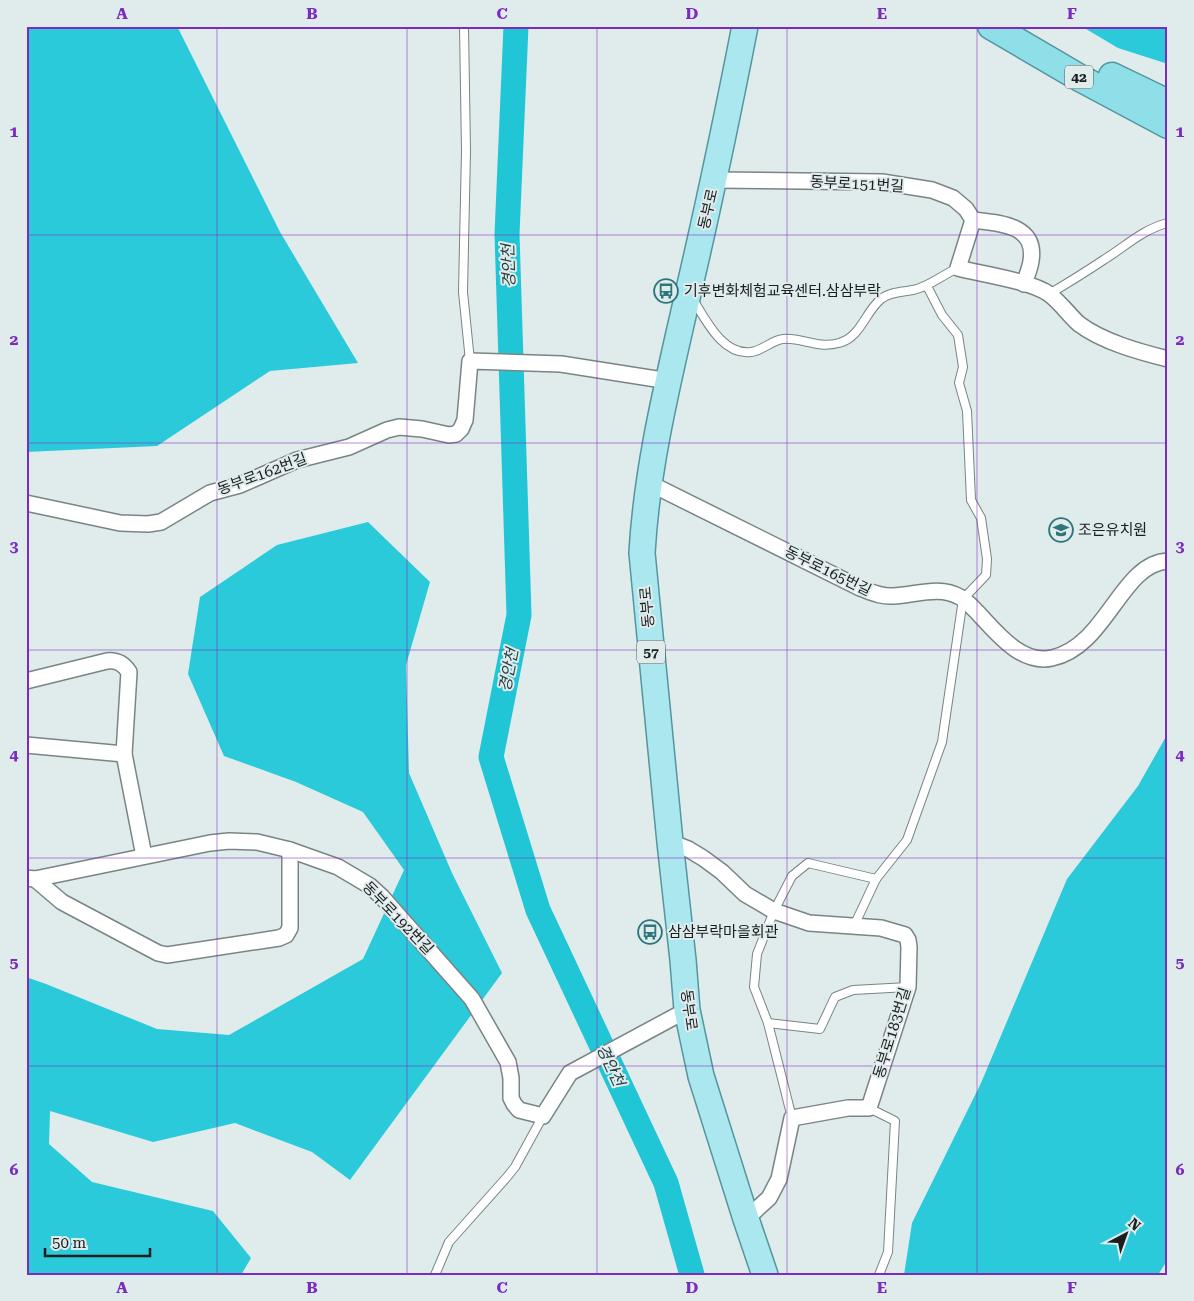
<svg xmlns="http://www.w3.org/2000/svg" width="1194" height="1301" font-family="'Roboto Serif','Noto Sans KR',serif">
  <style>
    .forest { fill: #2acadb }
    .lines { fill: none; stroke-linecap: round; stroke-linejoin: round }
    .river { stroke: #21c6d6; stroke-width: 25 }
    .service-casing { stroke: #7a8486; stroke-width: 10 }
    .minor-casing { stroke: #7a8486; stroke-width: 18 }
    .primary-casing { stroke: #54969e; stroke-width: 28 }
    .trunk-casing { stroke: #54969e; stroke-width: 29 }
    .service { stroke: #fff; stroke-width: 8 }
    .minor { stroke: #fff; stroke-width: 15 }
    .primary { stroke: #abe7ee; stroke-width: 25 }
    .trunk { stroke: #8fdfe8; stroke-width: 26 }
    .grid { fill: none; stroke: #7b2cbf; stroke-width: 1; stroke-opacity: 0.55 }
    .labels { text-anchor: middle; stroke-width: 4; stroke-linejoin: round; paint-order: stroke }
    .shield { fill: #e0ebec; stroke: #555c5c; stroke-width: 1 }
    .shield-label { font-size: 14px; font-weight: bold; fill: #1a1e1e }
    .street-label { font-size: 15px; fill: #1a1e1e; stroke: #e0ebec }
    .poi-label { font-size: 15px; fill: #1a1e1e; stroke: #e0ebec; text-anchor: start }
    .water-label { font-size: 16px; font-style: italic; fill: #263f42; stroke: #e0ebec }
    .neatline { fill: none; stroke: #7b2cbf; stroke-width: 2 }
    .grid-label { font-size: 16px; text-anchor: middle; font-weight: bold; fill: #7b2cbf }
  </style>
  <rect width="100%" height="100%" fill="#e0ebec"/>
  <g class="forest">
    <path d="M26 26H177L280 232 358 363 270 371 157 446 26 452Z"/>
    <path d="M1081 26H1168V64L1118 48Z"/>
    <path d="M368 522 430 582 406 665 409 773 452 873 502 973 350 1180 312 1152 235 1123 153 1142 50 1111 49 1144 92 1182 213 1211 251 1258 241 1275H26V977L46 984 157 1029 229 1035 363 959 404 870 363 812 296 782 224 756 188 674 200 597 277 545Z"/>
    <path d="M1168 733V1259L1158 1275H904L912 1223 981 1083 1067 879 1138 786Z"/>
  </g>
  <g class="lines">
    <path class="river" d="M516 26 507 234 519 615 491 757 538 910 666 1183 692 1275"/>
    <g class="service-casing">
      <g id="service">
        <path d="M464 26 466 151 463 292 470 361"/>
        <path d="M1049 294C1068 283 1087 271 1105 259 1126 246 1143 229 1168 223"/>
        <path d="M692 298C705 318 722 356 751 352 762 351 772 340 783 339 802 337 816 349 839 343 861 337 865 312 881 299 889 292 903 292 913 290 929 287 942 275 958 268"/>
        <path d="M854 926 876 879 907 840 942 742 963 599 986 575 987 559 981 518 971 500 967 411 959 383 963 367 958 335 942 315 927 286"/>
        <path d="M768 1023 820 1029 835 997 853 990 908 987"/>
        <path d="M869 1108 895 1121 888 1252 879 1275"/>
        <path d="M792 1118 768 1023 754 987 757 954 774 911 792 876 808 863 876 879"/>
        <path d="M435 1275 449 1242 507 1177 515 1167 543 1116"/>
      </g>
    </g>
    <g class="minor-casing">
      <g id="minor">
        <path d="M714 180 882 182 932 190 953 198 966 209 973 220 958 268C981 274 1031 281 1049 294 1060 302 1069 315 1079 324 1103 342 1140 352 1168 359"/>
        <path d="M973 220C998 223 1037 224 1031 261 1030 269 1026 277 1024 284"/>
        <path d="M649 483 860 588C871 592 881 597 893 596 916 595 939 585 960 597 967 601 972 607 977 612 996 632 1021 665 1052 658 1107 646 1121 563 1168 561"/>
        <path d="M26 503 120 523 148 524 161 522 210 493 240 485 297 460 349 447 387 430 399 427 422 429 449 435 456 434 461 429 465 420 470 361 561 364 669 381"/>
        <path d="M26 681 107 661C117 660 123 663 129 672L124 754 144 856"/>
        <path d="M26 745 124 754"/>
        <path d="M670 842 688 849 703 858 722 872 745 894 774 911 809 923 881 928 905 935 908 940 909 947 908 987 869 1108H848L792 1118 779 1179 769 1198 746 1219"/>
        <path d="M26 878 35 879 210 843 229 841 257 842 290 850 338 867 370 886 382 897 472 999 508 1062 511 1078V1098L514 1104 519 1110 543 1116 570 1073 687 1010"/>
        <path d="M35 879 62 902 158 953 167 955 279 938 286 935 290 928V850"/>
      </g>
    </g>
    <g class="primary-casing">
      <path id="primary" d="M745 26C728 113 710 199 690 285 670 374 647 463 642 553L670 842 683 960 687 1010 701 1076 746 1219 765 1275"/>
    </g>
    <g class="trunk-casing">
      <g id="trunk">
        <path d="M991 26 1080 78 1168 125"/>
        <path d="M1112 76 1168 103"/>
      </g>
    </g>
    <use href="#service" class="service"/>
    <use href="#minor" class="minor"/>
    <use href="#primary" class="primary"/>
    <use href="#trunk" class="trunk"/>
  </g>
  <path class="grid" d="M217 26V1275M407 26V1275M597 26V1275M787 26V1275M977 26V1275M26 235H1168M26 443H1168M26 650H1168M26 858H1168M26 1066H1168"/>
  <defs>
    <g id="bus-ring" transform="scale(1.25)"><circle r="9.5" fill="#e0ebec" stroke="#2d767e" stroke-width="1.5"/><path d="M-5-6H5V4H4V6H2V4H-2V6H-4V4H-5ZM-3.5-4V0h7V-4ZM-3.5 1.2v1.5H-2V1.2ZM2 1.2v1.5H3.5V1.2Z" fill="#2d767e"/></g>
    <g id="school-ring" transform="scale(1.25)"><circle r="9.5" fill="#e0ebec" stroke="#2d767e" stroke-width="1.5"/><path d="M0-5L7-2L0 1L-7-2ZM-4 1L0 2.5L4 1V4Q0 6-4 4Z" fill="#2d767e"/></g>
  </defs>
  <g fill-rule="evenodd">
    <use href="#bus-ring" x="666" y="291"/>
    <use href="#school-ring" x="1061" y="530"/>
    <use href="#bus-ring" x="650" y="932"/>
  </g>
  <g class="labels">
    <g class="shield">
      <rect x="1065" y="65.5" width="28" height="23" rx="4"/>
      <rect x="637" y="640.5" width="28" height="23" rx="4"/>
    </g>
    <g class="shield-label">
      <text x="1079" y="82">42</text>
      <text x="651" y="657">57</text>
    </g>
    <g class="street-label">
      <text transform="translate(857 184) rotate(3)" y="5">동부로151번길</text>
      <text transform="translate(708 209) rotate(-77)" y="5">동부로</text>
      <text transform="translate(262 474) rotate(-20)" y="5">동부로162번길</text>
      <text transform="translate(828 571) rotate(26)" y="5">동부로165번길</text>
      <text transform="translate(647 607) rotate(-95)" y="5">동부로</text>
      <text transform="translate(398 918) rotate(46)" y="5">동부로192번길</text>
      <text transform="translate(689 1010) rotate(82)" y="5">동부로</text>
      <text transform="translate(892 1033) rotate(-73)" y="5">동부로183번길</text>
    </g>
    <g class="poi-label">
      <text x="684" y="296">기후변화체험교육센터.삼삼부락</text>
      <text x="1078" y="535">조은유치원</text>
      <text x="668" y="937">삼삼부락마을회관</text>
    </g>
    <g class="water-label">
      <text transform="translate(508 266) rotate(-92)" y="6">경안천</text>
      <text transform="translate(508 670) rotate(-79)" y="6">경안천</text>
      <text transform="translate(611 1065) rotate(65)" y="6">경안천</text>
    </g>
  </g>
  <rect width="1194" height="1301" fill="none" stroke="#e0ebec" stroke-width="55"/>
  <g transform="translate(1126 1234) rotate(41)" stroke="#e0ebec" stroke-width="4" paint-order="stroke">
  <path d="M0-4L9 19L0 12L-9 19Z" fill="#1a1e1e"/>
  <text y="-8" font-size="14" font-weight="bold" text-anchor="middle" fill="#1a1e1e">N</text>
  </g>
  <path d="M45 1248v8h105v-8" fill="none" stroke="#1a1e1e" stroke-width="2.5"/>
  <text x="52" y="1248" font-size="15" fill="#1a1e1e" stroke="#e0ebec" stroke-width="4" paint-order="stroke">50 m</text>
  <rect x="28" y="28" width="1138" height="1246" class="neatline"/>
  <g class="grid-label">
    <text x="122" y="19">A</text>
    <text x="312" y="19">B</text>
    <text x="502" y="19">C</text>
    <text x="692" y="19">D</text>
    <text x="882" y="19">E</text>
    <text x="1072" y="19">F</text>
    <text x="14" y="137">1</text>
    <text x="1180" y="137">1</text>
    <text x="14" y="345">2</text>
    <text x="1180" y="345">2</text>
    <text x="14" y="552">3</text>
    <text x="1180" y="552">3</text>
    <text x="14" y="760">4</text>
    <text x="1180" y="760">4</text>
    <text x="14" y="968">5</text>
    <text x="1180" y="968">5</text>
    <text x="14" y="1175">6</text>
    <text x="1180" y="1175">6</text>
    <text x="122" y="1293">A</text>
    <text x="312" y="1293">B</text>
    <text x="502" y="1293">C</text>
    <text x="692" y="1293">D</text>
    <text x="882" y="1293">E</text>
    <text x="1072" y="1293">F</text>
  </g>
</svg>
